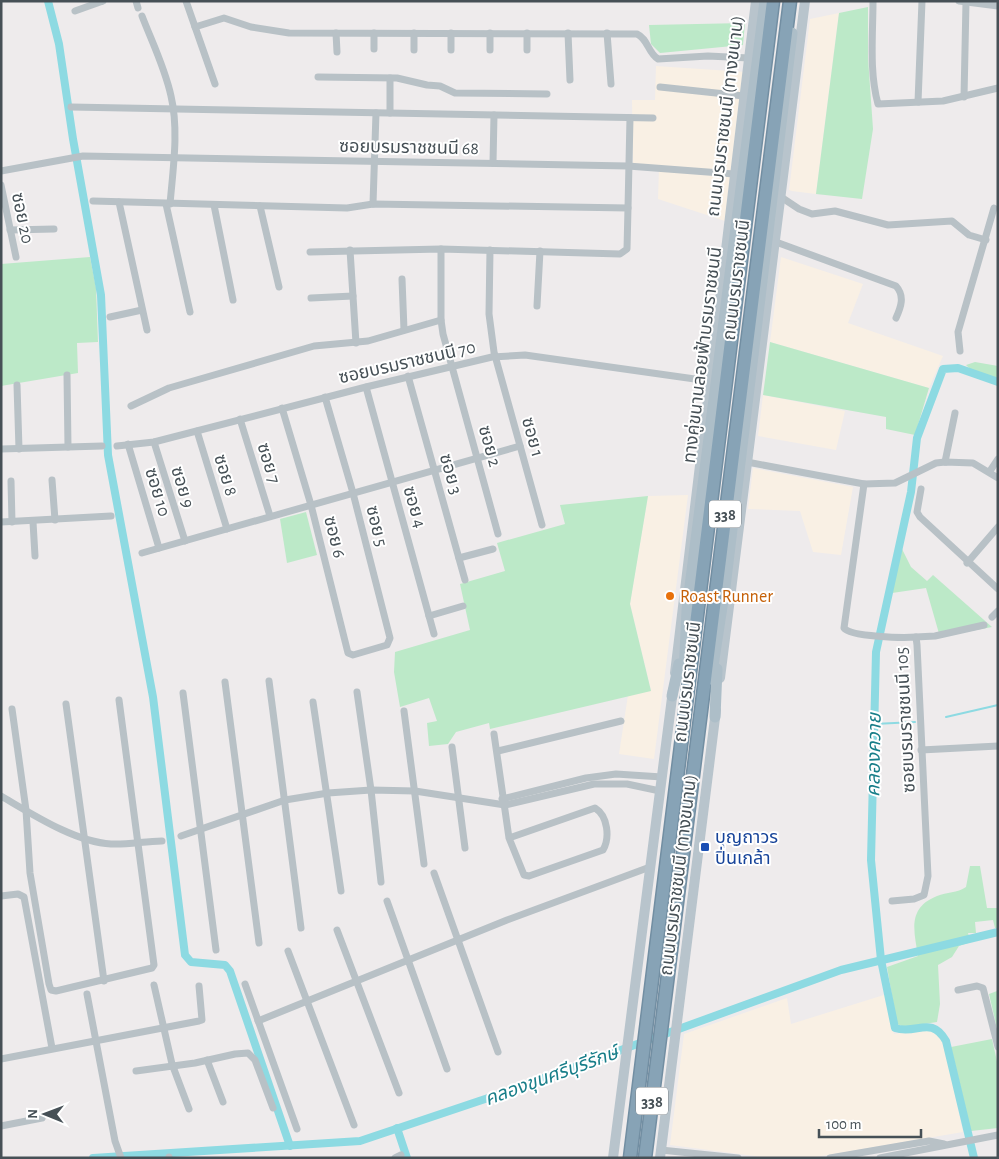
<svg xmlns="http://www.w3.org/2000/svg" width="999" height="1159" font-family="'Alegreya Sans','Noto Sans Thai',sans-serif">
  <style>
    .commercial { fill: #f9f0e4 }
    .green { fill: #bce9c8 }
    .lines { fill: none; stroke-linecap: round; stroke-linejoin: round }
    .stream { stroke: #8ddae2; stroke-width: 2 }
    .canal { stroke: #8ddae2; stroke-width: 8 }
    .highway-casing { stroke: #728ea2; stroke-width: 15 }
    .street { stroke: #b8c1c6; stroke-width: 7 }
    .secondary { stroke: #b8c4cc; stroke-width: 10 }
    .primary { stroke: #adbec8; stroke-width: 11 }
    .highway { stroke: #87a3b6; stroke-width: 12 }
    .food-dot { fill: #e8710a; stroke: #fff; stroke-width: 2 }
    .transit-dot { fill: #1a4fb4; stroke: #fff; stroke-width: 2 }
    .labels { text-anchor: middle; stroke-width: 4; stroke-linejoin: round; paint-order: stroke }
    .shield { fill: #fff; stroke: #7e8489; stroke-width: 1 }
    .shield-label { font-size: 16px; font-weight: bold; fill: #465056 }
    .street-label { font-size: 18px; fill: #465056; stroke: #fff }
    .food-label { font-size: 18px; fill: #c56008; stroke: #fff; text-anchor: start }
    .transit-label { font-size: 18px; fill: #164399; stroke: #fff; text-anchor: start }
    .water-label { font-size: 19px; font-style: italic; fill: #187e89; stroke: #fff }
  </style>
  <rect width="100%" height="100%" fill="#eeebec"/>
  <g class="commercial">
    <path d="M839 13 816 194 792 191 789 190 810 19Z"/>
    <path d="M656 66 745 72 725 221 658 199 659 169 633 170 632 100H655Z"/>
    <path d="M781 257 863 284 848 323 943 356 929 388 770 342Z"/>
    <path d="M763 395 845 411 836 450 758 436Z"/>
    <path d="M753 468 853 487 841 555 813 552 800 511 748 509Z"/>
    <path d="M688 495 654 759 619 754 628 695 651 690 630 604 648 496Z"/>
    <path d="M887 994 894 1034 930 1028 938 1032 943 1040 963 1132 810 1158H769L670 1145 684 1034 787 998 791 1024Z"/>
  </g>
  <g class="green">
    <path d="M868 7V58L873 129 862 199 816 194 839 13Z"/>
    <path d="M745 23 743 45 660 53 651 44 649 25Z"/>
    <path d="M90 257 96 288 98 342 77 343 78 373 1 386V264Z"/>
    <path d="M770 342 929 388 915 435 886 429V417L763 395Z"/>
    <path d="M975 362 998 366V378L972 371 966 365Z"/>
    <path d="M648 496 630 604 651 691 490 729 489 723 456 732 448 744 429 746 427 723 437 721 429 698 400 707 394 672 395 652 470 630 460 584 505 571 497 543 565 524 560 505Z"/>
    <path d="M306 512 317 555 287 563 280 519Z"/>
    <path d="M902 549 911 567 927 581 933 575 992 627 940 637 926 588 892 593Z"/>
    <path d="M970 866H980L987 908H998V928H995L993 920 975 922 976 933H968L971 942 959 946 952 957 938 965 940 1004 937 1022 904 1027 897 1024 887 967 918 956C914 931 907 908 937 896 947 892 957 893 966 887Z"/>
    <path d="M997 991 998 996V1033L989 994Z"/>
    <path d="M992 1039 998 1066V1128L971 1131 951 1047Z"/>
  </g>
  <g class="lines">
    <g class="stream">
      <path d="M946 717 998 705"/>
      <path d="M874 724 915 722"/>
    </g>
    <g class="canal">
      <path d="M48 1 59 44 73 139 101 295 108 455 153 697 185 955 191 962 225 965 230 971 290 1146"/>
      <path d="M397 1128 407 1158"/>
      <path d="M93 1158 360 1141 500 1094 841 970 998 932"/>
      <path d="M974 1158 946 1041C931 1015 917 1035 895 1028L881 960 871 860 876 652 911 492 917 438 943 369 958 368 998 382"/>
    </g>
    <g class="highway-casing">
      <g id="highway">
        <path d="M630 1158 773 1"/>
        <path d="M645 1158 790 1"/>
      </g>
    </g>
    <g class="street">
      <path d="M136 1 138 8"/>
      <path d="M186 1 215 84"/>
      <path d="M873 1C873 35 869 71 878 104L943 101 998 88"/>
      <path d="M959 1 998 6"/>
      <path d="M75 11 103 1"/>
      <path d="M142 16C152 42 165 68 171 96 179 130 173 169 170 204"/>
      <path d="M195 27 224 18 251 27 289 33 637 34C648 39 648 53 658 59L708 56 749 58"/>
      <path d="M336 33 337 52"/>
      <path d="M374 33V49"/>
      <path d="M451 33V50"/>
      <path d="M490 33V50"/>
      <path d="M527 33V50"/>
      <path d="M568 33 570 80"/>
      <path d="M607 33 611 84"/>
      <path d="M414 50V33"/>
      <path d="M318 77 397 78 427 85 440 86 455 93 547 94"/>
      <path d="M390 78V113"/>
      <path d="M660 87 744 96"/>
      <path d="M964 97 966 2"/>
      <path d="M918 102 922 1"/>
      <path d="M71 107 653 118"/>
      <path d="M493 163 494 115"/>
      <path d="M1 171 83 156 628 166 734 174"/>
      <path d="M1 185 16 257"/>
      <path d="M781 197 799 209 812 214 835 211 888 225 952 221 969 235 986 240"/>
      <path d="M93 201 347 208 373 204 628 208 630 118"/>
      <path d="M119 202 147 330"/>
      <path d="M166 204 190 312"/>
      <path d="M373 204 376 113"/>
      <path d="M214 205 233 300"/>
      <path d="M260 206 279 287"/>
      <path d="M10 230 54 229"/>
      <path d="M776 242 896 286C905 296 901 307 896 318"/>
      <path d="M441 249V320L443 334 498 534"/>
      <path d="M350 250 356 343"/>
      <path d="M490 250 489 314 494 352 542 525"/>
      <path d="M310 252 441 249 620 254 627 249 628 208"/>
      <path d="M402 279 404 330"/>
      <path d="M311 298 353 296"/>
      <path d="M537 306 540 251"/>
      <path d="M110 317 142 310"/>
      <path d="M960 351 958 332 994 208"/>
      <path d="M67 375 68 447"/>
      <path d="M408 376 465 580"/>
      <path d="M17 385 19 449"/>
      <path d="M366 387 434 634"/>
      <path d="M131 406 169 388 314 346 368 341 441 320"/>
      <path d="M282 408 311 505 348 653 353 655 387 645 390 638 353 493 325 397"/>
      <path d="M240 419 270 516"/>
      <path d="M197 431 227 529"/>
      <path d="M154 442 185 541"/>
      <path d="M128 444 159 548"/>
      <path d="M117 446 154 442 366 387 492 357 525 355 709 381"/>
      <path d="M1 449 102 446"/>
      <path d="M747 462 864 484 895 483 936 463 945 462 973 463 998 478"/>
      <path d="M945 462 955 413"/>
      <path d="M990 471 998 459"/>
      <path d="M52 480 55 520"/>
      <path d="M11 481 12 522"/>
      <path d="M864 484 844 628C850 637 904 638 916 637L917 645 928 876 924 895 914 899 892 901"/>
      <path d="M921 489 917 512 920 517 998 589"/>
      <path d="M1 522 111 516"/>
      <path d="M33 522 35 556"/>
      <path d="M142 553 520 446"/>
      <path d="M459 558 493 549"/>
      <path d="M967 563 998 527"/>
      <path d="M429 616 463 606"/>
      <path d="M992 617 998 611"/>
      <path d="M916 637 935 636 984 625"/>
      <path d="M269 681 301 928"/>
      <path d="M225 682 259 943"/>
      <path d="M357 692 371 790 381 882"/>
      <path d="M183 693 216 950"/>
      <path d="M313 702 341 891"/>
      <path d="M66 704 104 981"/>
      <path d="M12 709 26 810 30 873 49 984 51 990 56 991 152 968 154 965 119 700"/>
      <path d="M404 711 424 864"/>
      <path d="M494 734 509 838 524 875 529 876 603 850C610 838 608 816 595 808L509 838"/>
      <path d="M452 747 465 848"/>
      <path d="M921 750 998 746"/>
      <path d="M498 751 621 721"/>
      <path d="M1 796C32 814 75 842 111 844 128 845 145 841 162 841"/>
      <path d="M502 799 586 778 616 774 662 777"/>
      <path d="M181 836 285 800 328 793 371 790 415 791 505 805 594 784H627L660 791"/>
      <path d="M434 873 498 1052"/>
      <path d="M1 896 18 894 24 897 52 1048"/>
      <path d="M387 901 447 1069"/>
      <path d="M337 930 399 1093"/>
      <path d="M288 951 354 1125"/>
      <path d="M245 984 297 1129"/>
      <path d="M154 985 172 1064 189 1109"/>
      <path d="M958 990 977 986 983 988 998 1047"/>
      <path d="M87 994 115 1141 121 1158"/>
      <path d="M258 1021 507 920 650 867"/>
      <path d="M1 1059 199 1021 202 1020 199 986"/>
      <path d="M207 1060 223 1102"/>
      <path d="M136 1071 195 1063 235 1054 248 1053 255 1060 273 1108"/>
      <path d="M1 1126 42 1118"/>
      <path d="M661 1150 738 1158"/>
      <path d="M169 1157V1158"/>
      <path d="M395 1158 401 1155"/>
      <path d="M830 1158 929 1141 944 1144"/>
      <path d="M880 1158 998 1135"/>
    </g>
    <g class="secondary">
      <path d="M675 673 756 1"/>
      <path d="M720 678 805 1"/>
      <path d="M613 1158 673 690"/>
      <path d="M660 1158 716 710"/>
    </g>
    <g class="primary">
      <path d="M684 675 687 610 765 1"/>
      <path d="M711 679 725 587 792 33"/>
      <path d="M672 696 679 664"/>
      <path d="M715 717 717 669"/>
    </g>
    <use href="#highway" class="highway"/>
  </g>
  <circle class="food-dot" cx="670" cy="596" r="5"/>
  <rect class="transit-dot" x="700" y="842" width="10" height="10" rx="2.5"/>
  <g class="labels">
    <g class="shield">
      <rect x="709" y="500.5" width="32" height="27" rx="4"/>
      <rect x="636" y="1087.5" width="32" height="27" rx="4"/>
    </g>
    <g class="shield-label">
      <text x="725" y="520">338</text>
      <text x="652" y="1107">338</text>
    </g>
    <g class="street-label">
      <text transform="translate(725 116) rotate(-83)" y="6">ถนนบรมราชชนนี (ทางขนาน)</text>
      <text transform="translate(409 147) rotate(1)" y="6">ซอยบรมราชชนนี 68</text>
      <text transform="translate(23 218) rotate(78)" y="6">ซอย 20</text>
      <text transform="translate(736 280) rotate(-83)" y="6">ถนนบรมราชชนนี</text>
      <text transform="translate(702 355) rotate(-83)" y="6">ทางคู่ขนานลอยฟ้าบรมราชชนนี</text>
      <text transform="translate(407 362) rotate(-13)" y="6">ซอยบรมราชชนนี 70</text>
      <text transform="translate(533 437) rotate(74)" y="6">ซอย 1</text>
      <text transform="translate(490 446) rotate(74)" y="6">ซอย 2</text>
      <text transform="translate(269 463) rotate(73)" y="6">ซอย 7</text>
      <text transform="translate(451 474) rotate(74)" y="6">ซอย 3</text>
      <text transform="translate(226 475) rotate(73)" y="6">ซอย 8</text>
      <text transform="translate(183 487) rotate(73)" y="6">ซอย 9</text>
      <text transform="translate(158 492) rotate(73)" y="6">ซอย 10</text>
      <text transform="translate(415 507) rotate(74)" y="6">ซอย 4</text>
      <text transform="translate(377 526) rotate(76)" y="6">ซอย 5</text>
      <text transform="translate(335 537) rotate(76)" y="6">ซอย 6</text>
      <text transform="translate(687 682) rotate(-83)" y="6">ถนนบรมราชชนนี</text>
      <text transform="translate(905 720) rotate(-93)" y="6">ซอยบรมราชชนนี 105</text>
      <text transform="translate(678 875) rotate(-83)" y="6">ถนนบรมราชชนนี (ทางขนาน)</text>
    </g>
    <g class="food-label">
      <text x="680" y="602">Roast Runner</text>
    </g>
    <g class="transit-label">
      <text x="715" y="843">บุญถาวร<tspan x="715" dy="21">ปิ่นเกล้า</tspan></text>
    </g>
    <g class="water-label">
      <text transform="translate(873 755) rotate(-89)" y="7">คลองควาย</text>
      <text transform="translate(551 1075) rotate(-20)" y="7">คลองขุนศรีบุรีรักษ์</text>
    </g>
  </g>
  <rect width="999" height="1159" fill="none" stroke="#465056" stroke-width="5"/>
  <g transform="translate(45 1114) rotate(271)" stroke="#ffffff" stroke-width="4" paint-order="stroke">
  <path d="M0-4L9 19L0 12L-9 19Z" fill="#465056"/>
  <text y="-8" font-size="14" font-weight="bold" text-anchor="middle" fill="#465056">N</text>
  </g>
  <path d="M819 1129v8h102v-8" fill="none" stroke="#465056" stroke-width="2.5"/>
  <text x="826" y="1129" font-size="15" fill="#465056" stroke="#ffffff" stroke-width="4" paint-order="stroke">100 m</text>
</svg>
